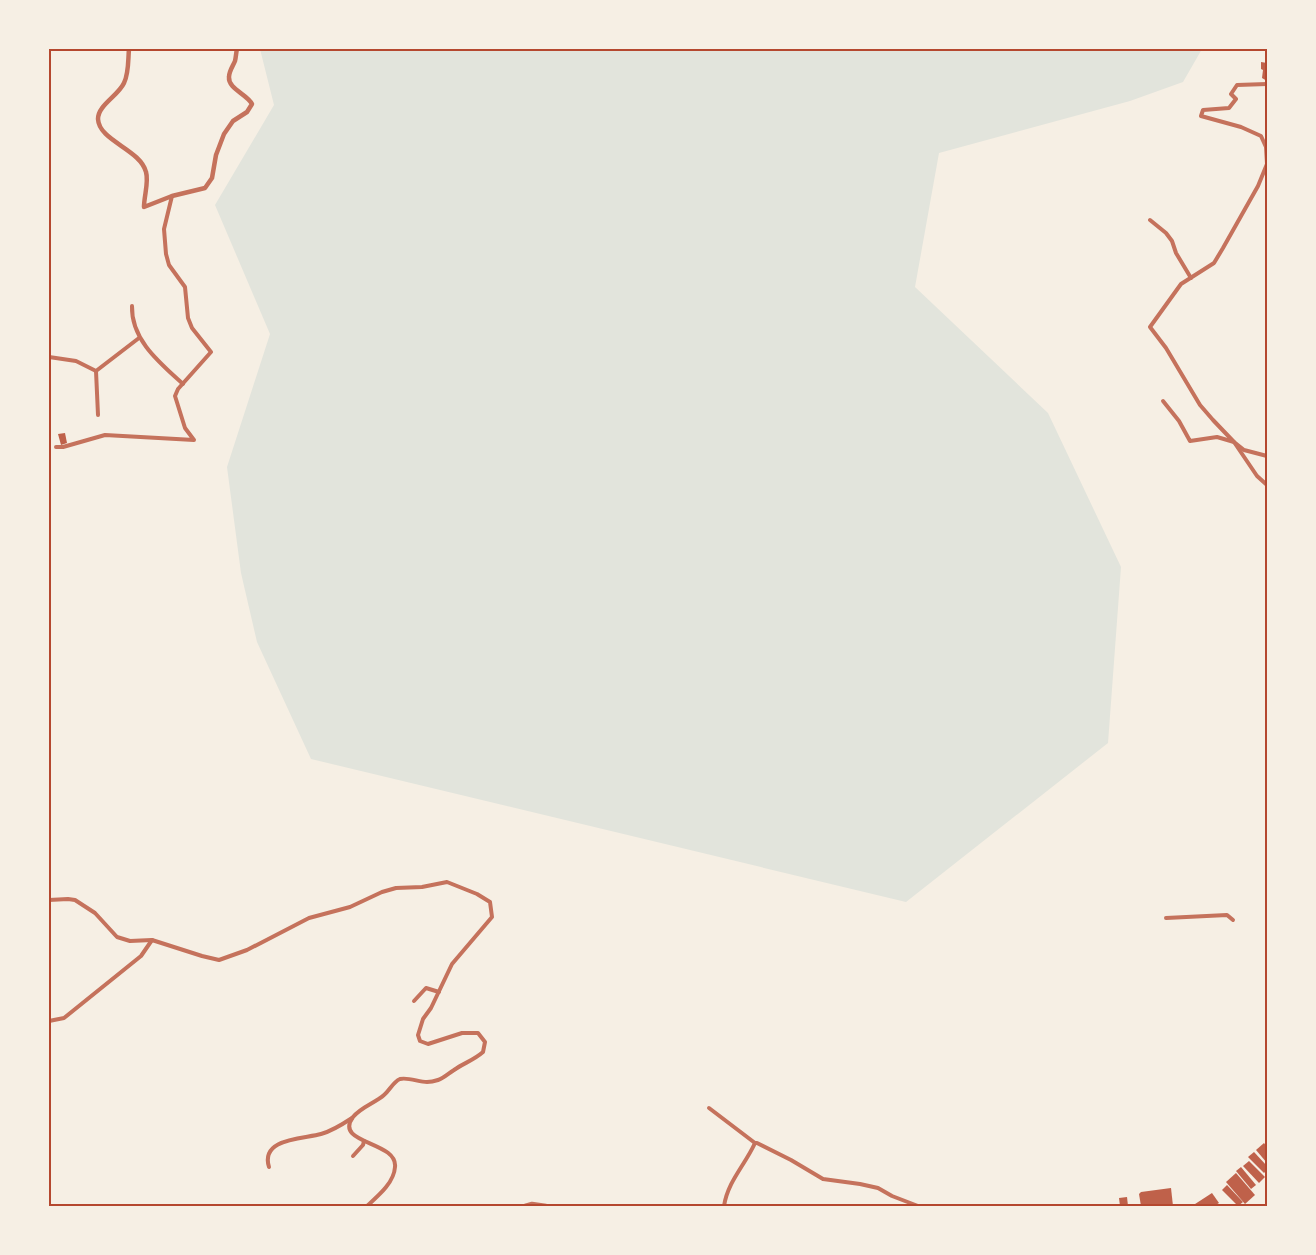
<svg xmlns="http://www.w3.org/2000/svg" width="1316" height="1255" font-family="Barlow,sans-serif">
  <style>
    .green { fill: #e2e4dc }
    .building { fill: #bf614a }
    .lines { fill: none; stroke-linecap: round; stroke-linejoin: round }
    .minor { stroke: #c5725c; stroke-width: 4 }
    .tertiary { stroke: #c5725c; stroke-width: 4.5 }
    .neatline { fill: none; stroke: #b5482f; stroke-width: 2 }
  </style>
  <rect width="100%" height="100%" fill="#f6efe4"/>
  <path class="green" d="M260 49H1202L1183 82 1130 101 939 153 915 287 1048 413 1121 567 1108 743 906 902 311 759 257 642 241 573 227 467 270 334 215 205 274 105Z"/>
  <g class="building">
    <path d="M1261 62 1267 63V81L1262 78 1263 70 1261 69Z"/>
    <path d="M65 433 67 443 61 445 58 434Z"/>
    <path d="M1264 1143 1267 1147V1163L1256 1150Z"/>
    <path d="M1254 1152 1267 1166V1170L1264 1173 1248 1157Z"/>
    <path d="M1249 1161 1265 1177 1259 1183 1243 1166Z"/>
    <path d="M1241 1167 1256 1185 1251 1189 1236 1171Z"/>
    <path d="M1236 1173 1255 1195 1245 1204 1226 1182Z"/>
    <path d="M1227 1185 1243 1202 1238 1206 1222 1190Z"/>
    <path d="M1171 1188 1173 1206H1141L1139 1194 1141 1192Z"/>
    <path d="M1212 1193 1219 1203 1214 1206H1192Z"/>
    <path d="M1127 1197 1128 1206H1120L1119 1198Z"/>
  </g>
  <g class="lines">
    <g class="minor">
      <path d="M1267 84 1237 85 1231 94 1236 99 1229 108 1203 110 1201 116 1241 127 1261 136 1266 147 1267 164 1258 186 1223 248 1214 263 1181 284 1150 327 1166 348 1200 405 1213 420 1234 442 1244 450 1267 456"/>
      <path d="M1150 220 1166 233 1172 241 1176 253 1191 278"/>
      <path d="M132 306C131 340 160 363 183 384"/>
      <path d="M49 357 76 361 96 371 139 338"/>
      <path d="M96 371 98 415"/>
      <path d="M1163 401 1179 421 1190 441 1217 437 1234 442 1257 476 1267 485"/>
      <path d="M56 447H63L105 435 194 440 185 428 175 396 178 389 211 352 192 328 188 318 185 287 169 265 166 254 164 229 172 196"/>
      <path d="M49 900 68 899 75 900 95 913 117 937 130 941 152 940 202 956 219 960 247 950 309 918 350 907 382 892 396 888 422 887 447 882 477 894 490 902 492 917 452 964 431 1008 423 1019 418 1035 420 1041 428 1044 462 1033H478L485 1042 483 1052C474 1060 464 1063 454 1070 449 1073 444 1078 438 1080 435 1081 430 1082 427 1082 419 1082 408 1077 400 1079 393 1082 390 1090 384 1095 375 1103 361 1107 353 1117 333 1144 398 1141 395 1167 394 1183 378 1196 367 1206"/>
      <path d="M1166 918 1227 915 1233 920"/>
      <path d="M414 1001 426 988 439 992"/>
      <path d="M49 1021 64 1018 141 956 152 940"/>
      <path d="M709 1108 755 1143"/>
      <path d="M353 1156 363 1145 364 1141"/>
      <path d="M269 1167C260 1138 303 1139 321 1134 332 1131 343 1124 352 1118"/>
      <path d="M724 1206C728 1181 745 1165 755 1143H757L791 1160 823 1179 860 1184 878 1188 892 1196 918 1206"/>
    </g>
    <g class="tertiary">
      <path d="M129 49C128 59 129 73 124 83 118 96 98 105 98 119 99 141 140 149 146 172 149 182 144 196 144 207L172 196 205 188 212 178 216 155 224 134 233 121 247 112 252 104C247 94 228 89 229 77 229 71 233 66 235 61 236 57 236 53 237 49"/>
      <path d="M525 1206 532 1204 546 1206"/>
    </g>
  </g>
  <rect width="1316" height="1255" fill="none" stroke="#f6efe4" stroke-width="100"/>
  <rect x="50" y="50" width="1216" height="1155" class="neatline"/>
</svg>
